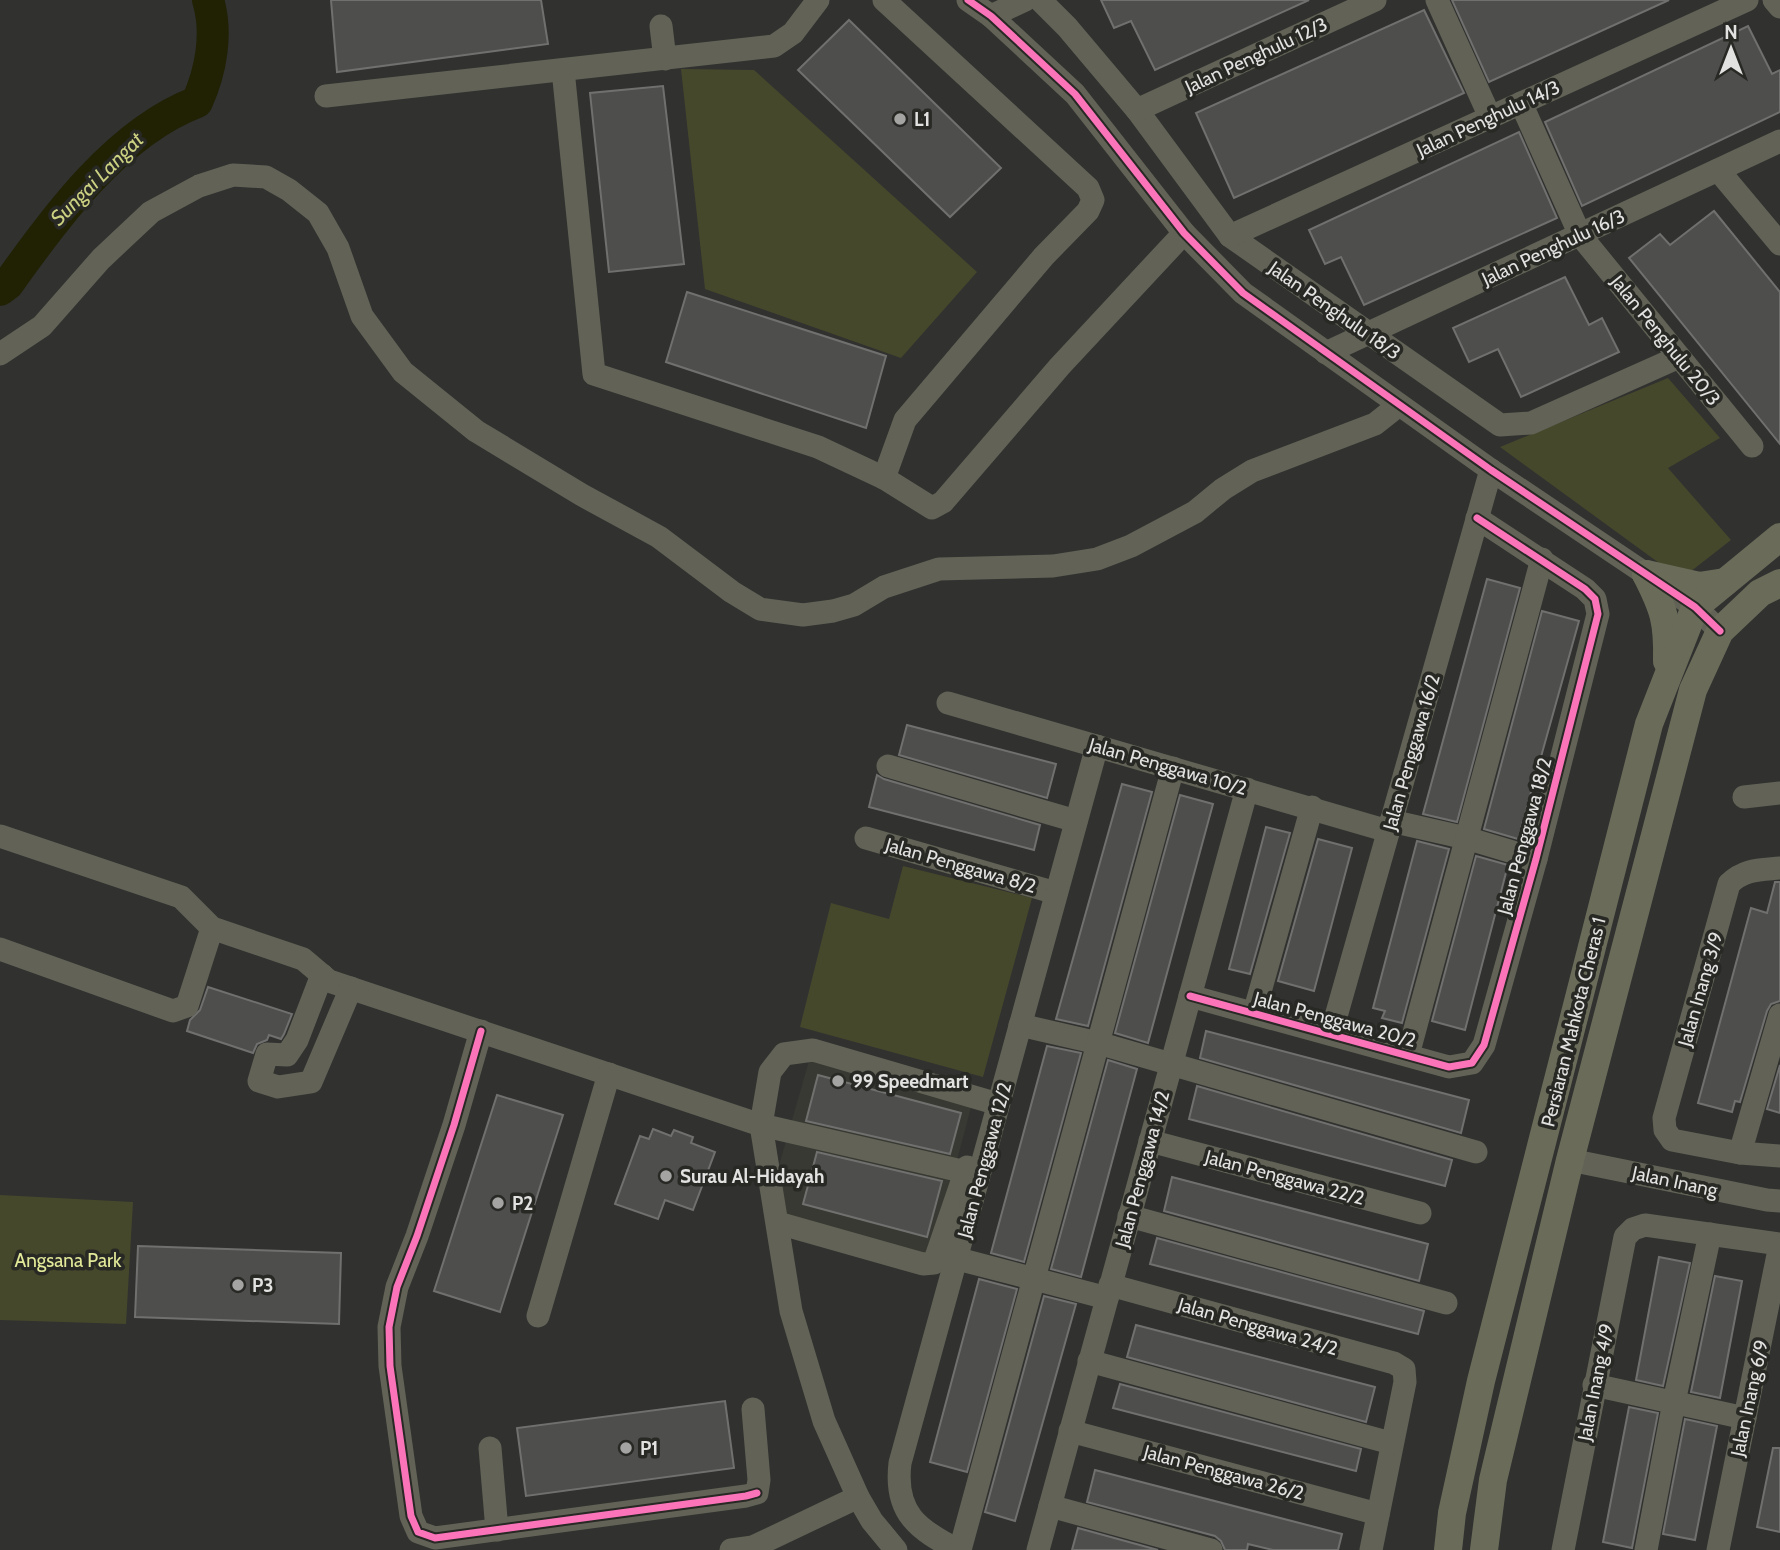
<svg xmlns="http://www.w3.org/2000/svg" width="1780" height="1550" font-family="Cabin,sans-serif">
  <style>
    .built { fill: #383932 }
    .green { fill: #46482b }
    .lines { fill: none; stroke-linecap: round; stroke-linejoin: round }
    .river { stroke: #212204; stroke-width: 32 }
    .building { fill: #4e4e4d; stroke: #70706f; stroke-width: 2 }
    .minor { stroke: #626356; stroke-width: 23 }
    .major { stroke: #6a6c59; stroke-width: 28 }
    .cycleway-casing { stroke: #282825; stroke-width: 11 }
    .cycleway { stroke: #fb73b8; stroke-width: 7 }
    .poi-dot { fill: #a4a5a3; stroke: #282825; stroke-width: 2.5 }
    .labels { text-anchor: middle; stroke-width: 7; stroke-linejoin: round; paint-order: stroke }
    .street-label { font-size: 19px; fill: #e2e3e1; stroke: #282825 }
    .poi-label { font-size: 19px; font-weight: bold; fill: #e2e3e1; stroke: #282825; text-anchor: start }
    .park-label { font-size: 19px; fill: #e2e998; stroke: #282825 }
    .water-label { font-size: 21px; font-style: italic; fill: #cbd181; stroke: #282825 }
  </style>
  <rect width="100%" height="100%" fill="#313130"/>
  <path class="built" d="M811 1054 973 1100 931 1257 783 1215 776 1176Z"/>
  <g class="green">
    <path d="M681 69 754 70 977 272 901 358 705 289Z"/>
    <path d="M1668 378 1720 438 1668 468 1731 540 1681 579 1500 447Z"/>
    <path d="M903 866 1032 898 983 1077 800 1027 831 903 889 919Z"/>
    <path d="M0 1195 133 1202 126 1324 0 1320Z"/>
  </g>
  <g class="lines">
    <path class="river" d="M0 290 8 284C56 216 118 132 197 102 211 71 218 33 208 0"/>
  </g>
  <g class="building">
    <path d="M331 0H541L548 44 337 72Z"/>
    <path d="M1101 0H1309L1155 70 1131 21 1114 28Z"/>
    <path d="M1452 0H1669L1489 82Z"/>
    <path d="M1424 10 1464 93 1234 198 1196 113Z"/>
    <path d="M849 20 1001 168 950 217 798 70Z"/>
    <path d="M1748 26 1772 74 1780 70V112L1582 206 1545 122Z"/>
    <path d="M663 86 684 264 609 272 590 93Z"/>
    <path d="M1519 132 1557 218 1364 305 1341 257 1325 264 1309 230Z"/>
    <path d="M1714 211 1780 292V444L1629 258 1660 234 1670 245Z"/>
    <path d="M1565 277 1589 325 1602 318 1619 352 1521 397 1498 349 1469 362 1453 328Z"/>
    <path d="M687 292 886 356 866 428 666 362Z"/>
    <path d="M1487 579 1520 588 1457 822 1423 814Z"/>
    <path d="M1542 611 1579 621 1518 839 1484 829Z"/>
    <path d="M907 725 1056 764 1047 798 899 755Z"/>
    <path d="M877 775 884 779 1040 825 1034 850 869 807Z"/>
    <path d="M1122 784 1152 792 1088 1026 1056 1019Z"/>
    <path d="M1180 795 1213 804 1148 1043 1115 1033Z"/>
    <path d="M1266 827 1290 833 1250 974 1229 969Z"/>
    <path d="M1318 839 1352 848 1314 991 1278 981Z"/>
    <path d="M1417 841 1449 849 1402 1023 1382 1018 1385 1011 1373 1008Z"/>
    <path d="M1476 856 1508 865 1465 1030 1432 1021Z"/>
    <path d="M1775 882H1780V1001L1771 1004 1767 1011 1740 1102 1735 1101 1732 1112 1698 1103 1751 908 1767 913Z"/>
    <path d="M208 987 292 1014 284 1034 281 1039 269 1035 267 1040 257 1044 253 1053 187 1031 190 1020 200 1010Z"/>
    <path d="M1206 1031 1469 1100 1461 1133 1200 1058Z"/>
    <path d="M1047 1046 1081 1053 1024 1262 991 1253Z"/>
    <path d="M1108 1060 1137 1069 1081 1277 1051 1269Z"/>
    <path d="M1780 1065V1113L1767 1109Z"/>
    <path d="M818 1075 961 1113 950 1154 806 1121Z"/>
    <path d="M1197 1086 1452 1160 1445 1186 1189 1119Z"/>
    <path d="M497 1095 563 1115 500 1312 434 1291Z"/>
    <path d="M653 1129 671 1136 674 1130 693 1137 691 1143 715 1152 693 1210 665 1200 658 1219 615 1204 640 1136 649 1139Z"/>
    <path d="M817 1152 942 1181 927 1237 803 1204Z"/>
    <path d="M1172 1177 1428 1244 1419 1281 1164 1211Z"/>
    <path d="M1157 1238 1424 1311 1418 1334 1150 1264Z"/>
    <path d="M138 1246 341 1253 339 1324 135 1317Z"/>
    <path d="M1659 1257 1690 1263 1663 1386 1636 1380Z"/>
    <path d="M1715 1276 1742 1281 1720 1398 1691 1392Z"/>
    <path d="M979 1279 1017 1289 967 1472 930 1462Z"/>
    <path d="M1044 1296 1076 1304 1015 1521 985 1512Z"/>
    <path d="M1136 1325 1375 1387 1366 1422 1127 1357Z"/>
    <path d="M1120 1384 1361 1449 1356 1471 1113 1408Z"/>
    <path d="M725 1401 734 1468 526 1496 517 1428Z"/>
    <path d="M1629 1407 1658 1413 1632 1548 1603 1542Z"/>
    <path d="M1685 1419 1717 1426 1695 1540 1663 1534Z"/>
    <path d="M1773 1448H1780V1532L1757 1527Z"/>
    <path d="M1095 1470 1342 1534 1338 1550H1273L1248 1544 1247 1550H1225L1221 1541 1215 1536 1087 1502Z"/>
    <path d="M1078 1528 1158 1550H1072Z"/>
  </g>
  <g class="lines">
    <g class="minor">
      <path d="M884 0 1088 188 1093 200 1088 211 1044 256 905 420 884 478"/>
      <path d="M968 0 991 16 1075 94 1184 233 1243 293 1491 470 1695 607 1720 631"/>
      <path d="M1040 0 1067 27 1137 110 1230 236 1500 425 1531 423 1679 357"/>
      <path d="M1437 0 1490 117"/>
      <path d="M1774 0 1780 7"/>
      <path d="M991 16 1025 0"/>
      <path d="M661 26 665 59"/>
      <path d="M563 70 594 374 818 447 884 478 932 508 943 502 1060 366 1184 233"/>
      <path d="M326 96 774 46 793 33 818 0"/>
      <path d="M1521 103 1580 235 1752 446"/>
      <path d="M1137 110 1375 0"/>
      <path d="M1718 170 1780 244"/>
      <path d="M1230 236 1747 0"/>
      <path d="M1326 353 1780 141"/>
      <path d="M0 354 42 326 101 259 151 212 199 186 233 175 266 177 289 190 318 213 338 248 362 316 403 372 476 431 582 495 659 537 732 592 760 609 803 615 833 611 854 605 884 587 939 569 1053 566 1097 559 1131 546 1195 512 1223 489 1252 471 1375 424 1399 405"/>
      <path d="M948 703 1388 831"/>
      <path d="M888 766 1076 821"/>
      <path d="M1744 797 1780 793"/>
      <path d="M1391 821 1466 838 1536 859"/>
      <path d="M0 836 181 897 212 928 303 959 329 981 761 1125 966 1172"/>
      <path d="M866 838 1056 893"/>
      <path d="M1780 868C1760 870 1744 869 1729 884L1664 1118 1665 1130 1672 1140 1740 1153 1780 1156"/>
      <path d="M0 949 173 1011 187 1006 212 928"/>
      <path d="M322 975 297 1040 287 1055 267 1054 259 1081 278 1087 311 1082 351 988"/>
      <path d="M1190 996 1449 1067 1472 1063 1484 1045 1536 859 1598 614 1595 599 1585 589 1477 518"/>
      <path d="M1254 1013 1312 807"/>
      <path d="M1020 1025 1098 1043 1476 1152"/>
      <path d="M481 1031 454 1125 417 1236 397 1287 389 1327 390 1366 411 1516 418 1532 435 1538 746 1496 757 1493 759 1480 753 1409"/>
      <path d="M1331 1034 1491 470"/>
      <path d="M1408 1055 1542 559"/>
      <path d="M1150 1141 1420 1213"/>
      <path d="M1740 1153 1780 1015"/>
      <path d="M1570 1160 1767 1200 1780 1201"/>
      <path d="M1129 1216 1446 1303"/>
      <path d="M778 1223 923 1264 934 1263 967 1167"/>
      <path d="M958 1259 1107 1298"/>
      <path d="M1110 1285 1394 1363 1404 1369 1405 1382 1371 1550"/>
      <path d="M538 1316 609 1074"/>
      <path d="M1089 1361 1391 1443"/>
      <path d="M1594 1385 1745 1418"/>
      <path d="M1070 1431 1378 1514"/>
      <path d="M490 1448 497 1530"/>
      <path d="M1050 1506 1211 1550"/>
      <path d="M731 1550 753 1547 858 1497"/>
      <path d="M896 1550 872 1521 858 1497 824 1421 791 1311 761 1125 770 1072 784 1054 813 1050 998 1104"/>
      <path d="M958 1550C918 1530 894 1513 900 1463L1097 746"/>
      <path d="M960 1550 1173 768"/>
      <path d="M1038 1550 1247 789"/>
      <path d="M1563 1550 1625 1237 1633 1229 1645 1225 1780 1244"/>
      <path d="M1646 1550 1674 1402 1710 1234"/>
      <path d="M1718 1550 1780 1245"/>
    </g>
    <g class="major">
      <path d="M1646 574C1664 609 1668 622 1667 661"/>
      <path d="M1646 574 1699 586 1725 582"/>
      <path d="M1448 1550 1452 1513 1481 1381 1649 724 1695 607 1780 537"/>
      <path d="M1484 1550 1493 1480 1570 1160 1693 690 1720 631 1760 593 1780 583"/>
    </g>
    <g class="cycleway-casing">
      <g id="cycleway">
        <path d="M968 0 991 16 1075 94 1184 233 1243 293 1491 470 1695 607 1720 631"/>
        <path d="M1190 996 1449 1067 1472 1063 1484 1045 1536 859 1598 614 1595 599 1585 589 1477 518"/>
        <path d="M481 1031 454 1125 417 1236 397 1287 389 1327 390 1366 411 1516 418 1532 435 1538 746 1496 757 1493"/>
      </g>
    </g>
    <use href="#cycleway" class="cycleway"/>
  </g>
  <g class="poi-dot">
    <circle cx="900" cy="119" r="7"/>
    <circle cx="838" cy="1081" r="7"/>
    <circle cx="666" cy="1176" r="7"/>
    <circle cx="498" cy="1203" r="7"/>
    <circle cx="238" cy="1285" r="7"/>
    <circle cx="626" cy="1448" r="7"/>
  </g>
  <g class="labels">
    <g class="street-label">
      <text transform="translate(1256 55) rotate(-25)" y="7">Jalan Penghulu 12/3</text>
      <text transform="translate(1488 118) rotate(-25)" y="7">Jalan Penghulu 14/3</text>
      <text transform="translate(1553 247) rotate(-25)" y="7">Jalan Penghulu 16/3</text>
      <text transform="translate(1335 310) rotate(35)" y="7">Jalan Penghulu 18/3</text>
      <text transform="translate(1666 340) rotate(51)" y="7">Jalan Penghulu 20/3</text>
      <text transform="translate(1411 752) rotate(-74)" y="7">Jalan Penggawa 16/2</text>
      <text transform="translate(1168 766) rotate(16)" y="7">Jalan Penggawa 10/2</text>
      <text transform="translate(1524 836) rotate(-75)" y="7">Jalan Penggawa 18/2</text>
      <text transform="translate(961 865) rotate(16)" y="7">Jalan Penggawa 8/2</text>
      <text transform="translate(1700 989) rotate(-74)" y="7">Jalan Inang 3/9</text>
      <text transform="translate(1335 1019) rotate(15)" y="7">Jalan Penggawa 20/2</text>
      <text transform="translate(1573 1022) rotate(-76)" y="7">Persiaran Mahkota Cheras 1</text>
      <text transform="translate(984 1160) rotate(-75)" y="7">Jalan Penggawa 12/2</text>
      <text transform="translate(1142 1169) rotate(-75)" y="7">Jalan Penggawa 14/2</text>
      <text transform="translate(1285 1177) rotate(15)" y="7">Jalan Penggawa 22/2</text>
      <text transform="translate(1675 1181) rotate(12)" y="7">Jalan Inang</text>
      <text transform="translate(1258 1326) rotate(16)" y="7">Jalan Penggawa 24/2</text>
      <text transform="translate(1595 1382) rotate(-79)" y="7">Jalan Inang 4/9</text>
      <text transform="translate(1749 1398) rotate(-78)" y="7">Jalan Inang 6/9</text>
      <text transform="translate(1224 1472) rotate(15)" y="7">Jalan Penggawa 26/2</text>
    </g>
    <g class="poi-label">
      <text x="914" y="126">L1</text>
      <text x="852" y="1088">99 Speedmart</text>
      <text x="680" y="1183">Surau Al-Hidayah</text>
      <text x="512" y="1210">P2</text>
      <text x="252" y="1292">P3</text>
      <text x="640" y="1455">P1</text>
    </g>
    <g class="park-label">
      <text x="68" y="1267">Angsana Park</text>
    </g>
    <g class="water-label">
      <text transform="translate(97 179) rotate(-45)" y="7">Sungai Langat</text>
    </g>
  </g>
  <g transform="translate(1731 49)" stroke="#282825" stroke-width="5" paint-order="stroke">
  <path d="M0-5L12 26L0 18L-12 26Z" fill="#e2e3e1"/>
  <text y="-10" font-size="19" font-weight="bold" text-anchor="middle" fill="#e2e3e1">N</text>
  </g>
</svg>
